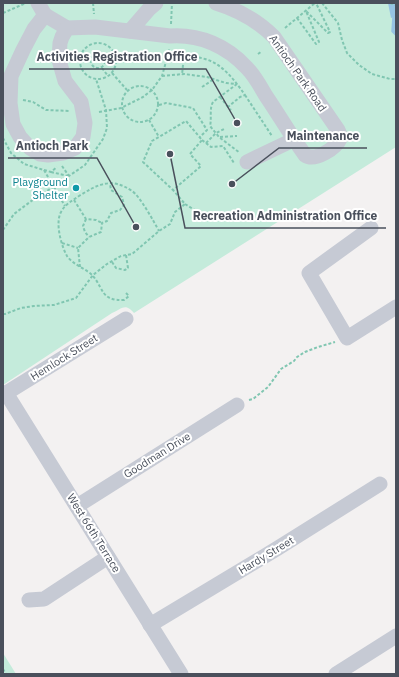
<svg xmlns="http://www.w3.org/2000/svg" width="399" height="677" font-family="'IBM Plex Sans',sans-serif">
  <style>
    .green { fill: #c4ebdb }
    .water { fill: #96c3e3 }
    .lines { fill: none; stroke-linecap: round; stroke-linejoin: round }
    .stream { stroke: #96c3e3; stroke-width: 3.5 }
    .path { stroke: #80c6b1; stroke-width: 2; stroke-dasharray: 3 2; stroke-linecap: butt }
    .minor { stroke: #c6cad4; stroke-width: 15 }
    .culture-dot { fill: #0f9aa8; stroke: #fff; stroke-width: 1.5 }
    .labels { text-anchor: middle; stroke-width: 4; stroke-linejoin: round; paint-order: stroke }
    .street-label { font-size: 11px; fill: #4a505c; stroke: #fff }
    .culture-label { font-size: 11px; fill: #0d838f; stroke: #fff; text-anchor: end }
    .leader { fill: none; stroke: #4a505c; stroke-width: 1.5 }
    .callout-dot { fill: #4a505c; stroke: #fff; stroke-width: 1.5 }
    .callout-label { font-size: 12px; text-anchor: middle; font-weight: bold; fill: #4a505c; stroke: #fff; stroke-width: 4; stroke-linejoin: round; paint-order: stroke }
  </style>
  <rect width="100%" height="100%" fill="#f3f1f1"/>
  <g class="green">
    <path d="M3 3H396V147L134 313C125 303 123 308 112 313L3 385Z"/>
    <path d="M3 653 16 674H3Z"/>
  </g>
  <path class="water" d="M388 3H396V16L391 18Z"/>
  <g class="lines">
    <path class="stream" d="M394 17 393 31 396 34"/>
    <g class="path">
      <path d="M93 3 94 14"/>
      <path d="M322 3 338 23 342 40 347 53 359 65 372 74 390 79H396"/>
      <path d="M390 3 396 5"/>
      <path d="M3 13 26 3"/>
      <path d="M297 18 316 44 319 42 306 11 328 33 330 32 316 3"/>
      <path d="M171 24 172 3"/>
      <path d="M285 28 315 3"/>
      <circle cx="98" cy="61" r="18"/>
      <path d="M169 53 184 55 182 75"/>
      <circle cx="98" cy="61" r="7"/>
      <path d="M258 54 262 51"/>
      <path d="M184 55C191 56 198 57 205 59 223 64 235 81 245 95L240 97 228 107 231 110"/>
      <path d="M102 68 108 76"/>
      <path d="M112 73 127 90"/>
      <path d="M162 76 184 74 207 77 226 83 237 84"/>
      <path d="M237 84 213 102C209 109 212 118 210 126L219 137 240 153"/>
      <circle cx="140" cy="104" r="18"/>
      <path d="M202 87 214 79"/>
      <path d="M245 95 272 136"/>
      <path d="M220 97 228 107"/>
      <path d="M23 100 33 102 46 110 70 111"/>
      <path d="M159 105 166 103 193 108 207 130 200 137"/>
      <path d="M99 112 121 108 143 97 152 90 162 76 169 51V48"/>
      <path d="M149 120 159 137"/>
      <path d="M220 137 237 136"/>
      <path d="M3 138 11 153 24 164 44 170 65 206"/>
      <path d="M202 140 211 147 223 146 234 163"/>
      <path d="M206 143 216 133 224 129"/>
      <path d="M62 166 69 176"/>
      <path d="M44 170 51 172 57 167"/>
      <path d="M51 172 68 176"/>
      <path d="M74 200 86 219 96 220 102 223"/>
      <path d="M185 204 201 214"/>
      <path d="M86 219 83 226 85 232 89 237"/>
      <path d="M3 230 14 214 34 199 50 189 85 165 103 139 107 128 106 110 96 79"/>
      <path d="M62 243 78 248"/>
      <path d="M112 262 116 268 125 270 128 268 126 255"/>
      <path d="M80 267 78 248 89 237 101 232 102 223 107 221 111 213 120 210 124 205 122 197 111 190 110 184"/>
      <path d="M126 293 129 296 124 300C101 301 104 289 93 276 87 269 73 265 67 256 61 245 55 223 61 212 65 204 72 201 79 196 98 184 112 177 132 191 140 196 154 222 159 231"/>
      <path d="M3 314H5L21 308 34 306 54 305 76 298 93 275 107 264 121 256 132 254 159 231 170 224 175 212 185 204 173 190 201 166 190 154 202 140 186 121 152 141 143 162 173 190"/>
      <path d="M249 400 253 399 268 387 281 369 294 361 297 357 305 352 318 347 335 342"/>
      <path d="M3 669 6 674"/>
    </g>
    <g class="minor">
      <path d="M38 3 45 15 67 28 95 27 170 36C200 34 227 46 247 68 255 76 260 86 266 96 279 115 291 136 305 155 315 162 336 148 340 139 341 135 339 133 338 130L274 37C257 20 239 10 216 3"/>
      <path d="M45 15 34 29 23 50 11 76 10 103 13 124 20 137 30 148 40 154 48 155 63 153 75 148 83 137 85 123 81 102 65 81 59 60 60 43 62 37 67 28"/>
      <path d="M130 31 149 9 156 3"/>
      <path d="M247 162 295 139"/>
      <path d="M371 228 309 273 347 338 396 307"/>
      <path d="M6 393 181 674"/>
      <path d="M3 395 126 319"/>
      <path d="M77 506 237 405"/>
      <path d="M29 600 44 599 108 557"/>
      <path d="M150 625 278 548 380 484"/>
      <path d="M336 674 396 636"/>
    </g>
  </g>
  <circle class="culture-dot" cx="76" cy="188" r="4"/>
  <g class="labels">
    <g class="street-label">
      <text transform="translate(298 73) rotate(55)" y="4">Antioch Park Road</text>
      <text transform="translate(64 357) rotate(-32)" y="4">Hemlock Street</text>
      <text transform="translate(157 455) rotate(-32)" y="4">Goodman Drive</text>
      <text transform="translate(94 533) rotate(58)" y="4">West 66th Terrace</text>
      <text transform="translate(266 555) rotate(-31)" y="4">Hardy Street</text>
    </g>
    <g class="culture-label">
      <text x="68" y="186">Playground<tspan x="68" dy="13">Shelter</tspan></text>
    </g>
  </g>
  <path class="leader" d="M237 123L206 69H29M232 184L279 148H367M136 227L97 158H8M170 154L185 228H386"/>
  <g class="callout-dot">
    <circle cx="237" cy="123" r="4"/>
    <circle cx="232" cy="184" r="4"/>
    <circle cx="136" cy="227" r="4"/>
    <circle cx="170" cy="154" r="4"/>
  </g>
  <g class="callout-label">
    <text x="117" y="61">Activities Registration Office</text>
    <text x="323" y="140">Maintenance</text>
    <text x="52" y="150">Antioch Park</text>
    <text x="285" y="220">Recreation Administration Office</text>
  </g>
  <rect width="399" height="677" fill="none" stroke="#4a505c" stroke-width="8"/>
</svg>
